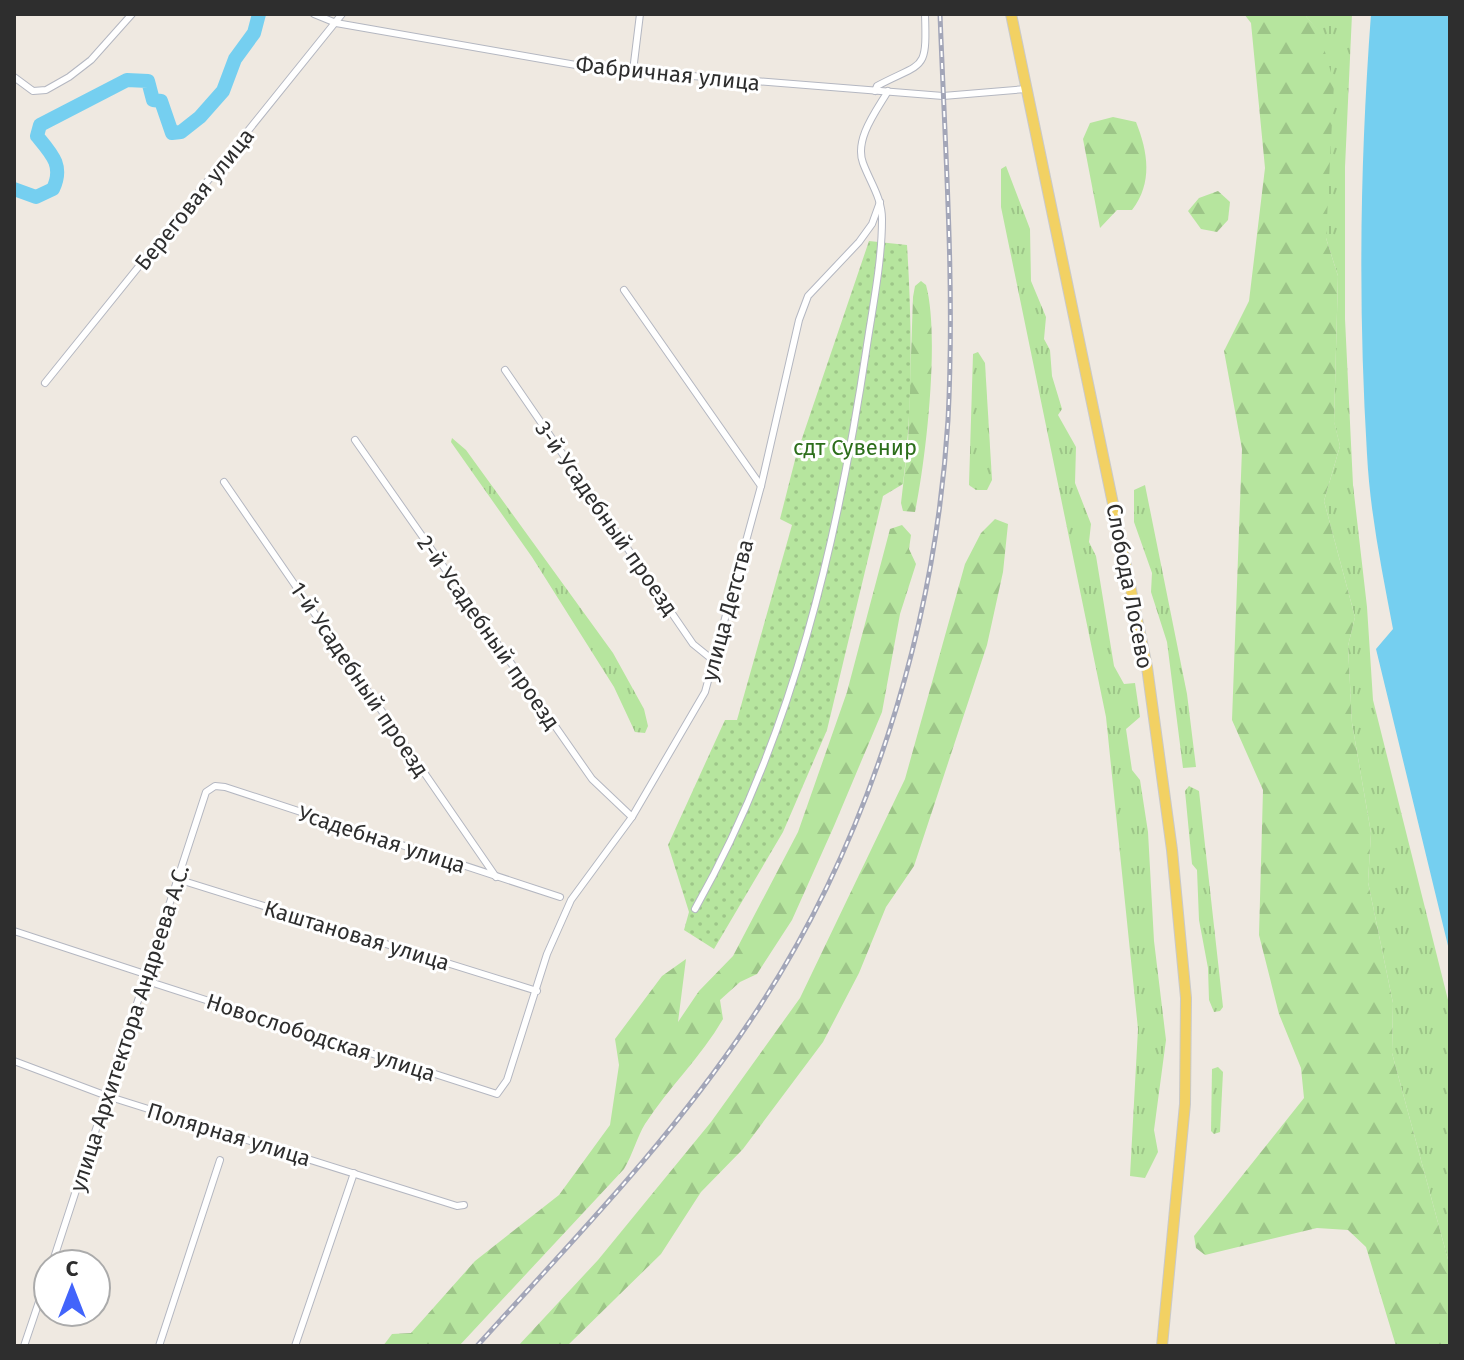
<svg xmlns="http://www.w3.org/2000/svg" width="1464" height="1360" font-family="'Fira Sans',sans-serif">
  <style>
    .grass { fill: url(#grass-tufts) }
    .forest { fill: url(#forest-firs) }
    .garden { fill: url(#garden-dots) }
    .water { fill: #75cff0 }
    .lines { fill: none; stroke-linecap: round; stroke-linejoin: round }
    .river { stroke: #75cff0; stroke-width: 14 }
    .street-casing { stroke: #b4b7c1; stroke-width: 8 }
    .primary-casing { stroke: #c9c9c9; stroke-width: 12 }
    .street { stroke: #fff; stroke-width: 6 }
    .primary { stroke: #f2d163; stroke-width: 10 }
    .rail-casing { stroke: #a3a6b8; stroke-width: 5 }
    .rail { stroke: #fff; stroke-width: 2; stroke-dasharray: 6; stroke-linecap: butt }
    .labels { text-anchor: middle; stroke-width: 6; stroke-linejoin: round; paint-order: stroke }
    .street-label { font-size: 22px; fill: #2e2e2e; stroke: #fff }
    .park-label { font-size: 22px; fill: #2c6e1b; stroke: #fff }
  </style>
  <defs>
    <pattern id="grass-tufts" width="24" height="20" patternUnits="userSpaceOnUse" patternTransform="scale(2)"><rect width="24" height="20" fill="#b6e59e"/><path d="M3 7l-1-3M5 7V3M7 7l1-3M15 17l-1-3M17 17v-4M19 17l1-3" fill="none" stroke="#9dc588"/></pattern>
    <pattern id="forest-firs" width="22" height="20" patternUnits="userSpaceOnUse" patternTransform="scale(2)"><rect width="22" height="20" fill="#b6e59e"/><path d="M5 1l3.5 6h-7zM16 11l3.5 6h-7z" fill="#9dc588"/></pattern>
    <pattern id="garden-dots" width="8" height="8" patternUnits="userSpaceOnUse" patternTransform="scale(2)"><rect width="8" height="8" fill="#b6e59e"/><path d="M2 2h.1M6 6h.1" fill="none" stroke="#9dc588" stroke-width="1.8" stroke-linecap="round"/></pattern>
  </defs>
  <rect width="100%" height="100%" fill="#efe9e1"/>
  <g class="grass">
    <path d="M1304 14H1352L1345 167V319L1353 485 1367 607 1373 700 1450 1008V1267L1392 1053 1393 1003 1368 882 1371 833 1352 723 1348 646 1355 617 1324 501 1340 446 1334 422 1338 276 1326 238 1319 32Z"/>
    <path d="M1006 166 1030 229 1031 281 1046 317 1044 339 1050 350 1052 376 1062 409 1058 415 1076 447 1075 483 1091 524 1089 542 1096 556 1114 666 1124 684 1135 683 1140 717 1126 729 1132 770 1140 780 1148 832 1154 941 1166 1040 1154 1130 1158 1152 1145 1178 1130 1176 1138 1029 1106 717 1001 207V169Z"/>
    <path d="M978 352 985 363 992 480 987 490H976L969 485 973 354Z"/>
    <path d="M452 438 466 450 613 653 644 709 648 726 645 733 635 732 614 687 532 557 451 442Z"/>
    <path d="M1145 485 1187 694 1196 767 1183 768 1167 642 1151 592 1152 573 1134 522V490Z"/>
    <path d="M1189 786 1199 791 1223 1007 1220 1011 1214 1012 1209 1000 1208 968 1199 920 1197 870 1192 864 1185 791Z"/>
    <path d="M1218 1067 1223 1072 1220 1132 1214 1134 1211 1131 1212 1069Z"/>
  </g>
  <g class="forest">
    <path d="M1244 14H1304L1319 31 1334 83 1326 238 1338 276 1334 421 1340 446 1324 501 1355 617 1348 646 1352 723 1371 833 1368 882 1393 1003 1392 1053 1450 1267V1346H1396L1366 1247 1348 1230 1317 1228 1205 1255 1196 1248 1194 1236 1304 1098 1301 1068 1279 1014 1259 935 1263 790 1232 720 1242 449 1224 351 1249 301 1265 168 1251 23Z"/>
    <path d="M1113 117 1136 122C1148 152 1153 183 1132 210H1117L1100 228 1083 139 1090 123Z"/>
    <path d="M1218 191 1230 202 1228 220 1217 232 1201 229 1188 211 1199 198Z"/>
    <path d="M921 281 926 285C940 336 926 459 915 512L903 511 901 503 908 443 913 297 915 286Z"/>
    <path d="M995 519 1008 524 1003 572 987 645 914 866 886 907 859 973 823 1042 743 1149 701 1192 661 1254 567 1346H518L598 1260 711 1122 800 998 905 779 965 564 981 533Z"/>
    <path d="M902 525 911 535 909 549 916 564 900 614 882 712 834 826 792 920 757 974 740 982 720 1000 723 1019C701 1057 669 1087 645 1124 637 1137 633 1154 624 1169L459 1346H383L392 1334 411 1333 475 1261 559 1195 610 1125 619 1065 615 1039 662 976 686 959 678 1022 699 991 733 956 798 832 847 692 890 529Z"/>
  </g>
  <path class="garden" d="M869 241 907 245C912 325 913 404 903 484L883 496 827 730 783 832 714 949 684 930 689 912 668 845 725 720H737L792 525 780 519 796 456Z"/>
  <path class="water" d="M1371 14H1450V954L1376 649 1393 629C1382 571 1370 513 1367 454 1358 306 1360 161 1371 14Z"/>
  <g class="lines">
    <path class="river" d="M14 189 36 197 53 189C64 166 52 154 37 136L40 125 127 80 148 81 153 100 161 101 172 133 181 132 200 117 223 91 235 59 254 33 259 14"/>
    <g class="street-casing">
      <g id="street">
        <path d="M314 14 336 23 593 68 943 96 1026 89"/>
        <path d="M633 71 640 14"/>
        <path d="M14 77 33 91 46 90 69 77 91 60 132 14"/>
        <path d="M875 91 877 86C924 61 927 73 925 14"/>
        <path d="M624 290 761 486"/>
        <path d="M505 370 693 644 714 661"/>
        <path d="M45 383 342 14"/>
        <path d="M355 440 592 779 632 817"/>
        <path d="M224 482 496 877"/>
        <path d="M177 879 537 991"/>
        <path d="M695 909C793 736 838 540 867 345 873 305 882 261 882 219 882 198 870 182 863 163 854 139 877 110 888 91"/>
        <path d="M14 931 145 974"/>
        <path d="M144 980 497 1094 507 1080 547 954 571 900 632 817 705 692 761 486 799 320 808 296 859 242 872 224 880 202"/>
        <path d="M14 1061 107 1096 457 1206 464 1205"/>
        <path d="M52 1264 206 792 215 786 225 787 560 897"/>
        <path d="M24 1346 48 1275"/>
        <path d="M159 1346 220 1160"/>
        <path d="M295 1346 354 1173"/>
      </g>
    </g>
    <g class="primary-casing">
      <path id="primary" d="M1011 14 1147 667 1172 850 1186 998 1185 1104 1162 1346"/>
    </g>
    <use href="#street" class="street"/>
    <use href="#primary" class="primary"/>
    <g class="rail-casing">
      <path id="rail" d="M477 1346C571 1242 670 1141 748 1024 867 849 935 631 948 420 955 286 945 149 940 14"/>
    </g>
    <use href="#rail" class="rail"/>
  </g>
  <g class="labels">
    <g class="street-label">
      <text transform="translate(668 73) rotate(6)" y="8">Фабричная улица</text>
      <text transform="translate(194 199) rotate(-51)" y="8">Береговая улица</text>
      <text transform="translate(607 518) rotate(55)" y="8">3-й Усадебный проезд</text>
      <text transform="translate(1130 586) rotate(79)" y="8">Слобода Лосево</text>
      <text transform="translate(727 610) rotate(-75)" y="8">улица Детства</text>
      <text transform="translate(489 632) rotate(55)" y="8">2-й Усадебный проезд</text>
      <text transform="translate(360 679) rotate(56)" y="8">1-й Усадебный проезд</text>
      <text transform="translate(382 839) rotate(18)" y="8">Усадебная улица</text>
      <text transform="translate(357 935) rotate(17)" y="8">Каштановая улица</text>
      <text transform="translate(129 1028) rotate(-72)" y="8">улица Архитектора Андреева А.С.</text>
      <text transform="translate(321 1037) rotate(18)" y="8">Новослободская улица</text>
      <text transform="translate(229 1134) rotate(17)" y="8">Полярная улица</text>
    </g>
    <g class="park-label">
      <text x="855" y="455">сдт Сувенир</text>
    </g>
  </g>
  <rect width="1464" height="1360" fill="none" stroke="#2e2e2e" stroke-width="32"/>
  <g transform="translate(72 1288)"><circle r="38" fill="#ffffff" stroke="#ababab" stroke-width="2"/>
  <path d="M0-6L14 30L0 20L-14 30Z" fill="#4264fb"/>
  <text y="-12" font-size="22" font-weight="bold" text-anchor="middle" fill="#2e2e2e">С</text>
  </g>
</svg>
